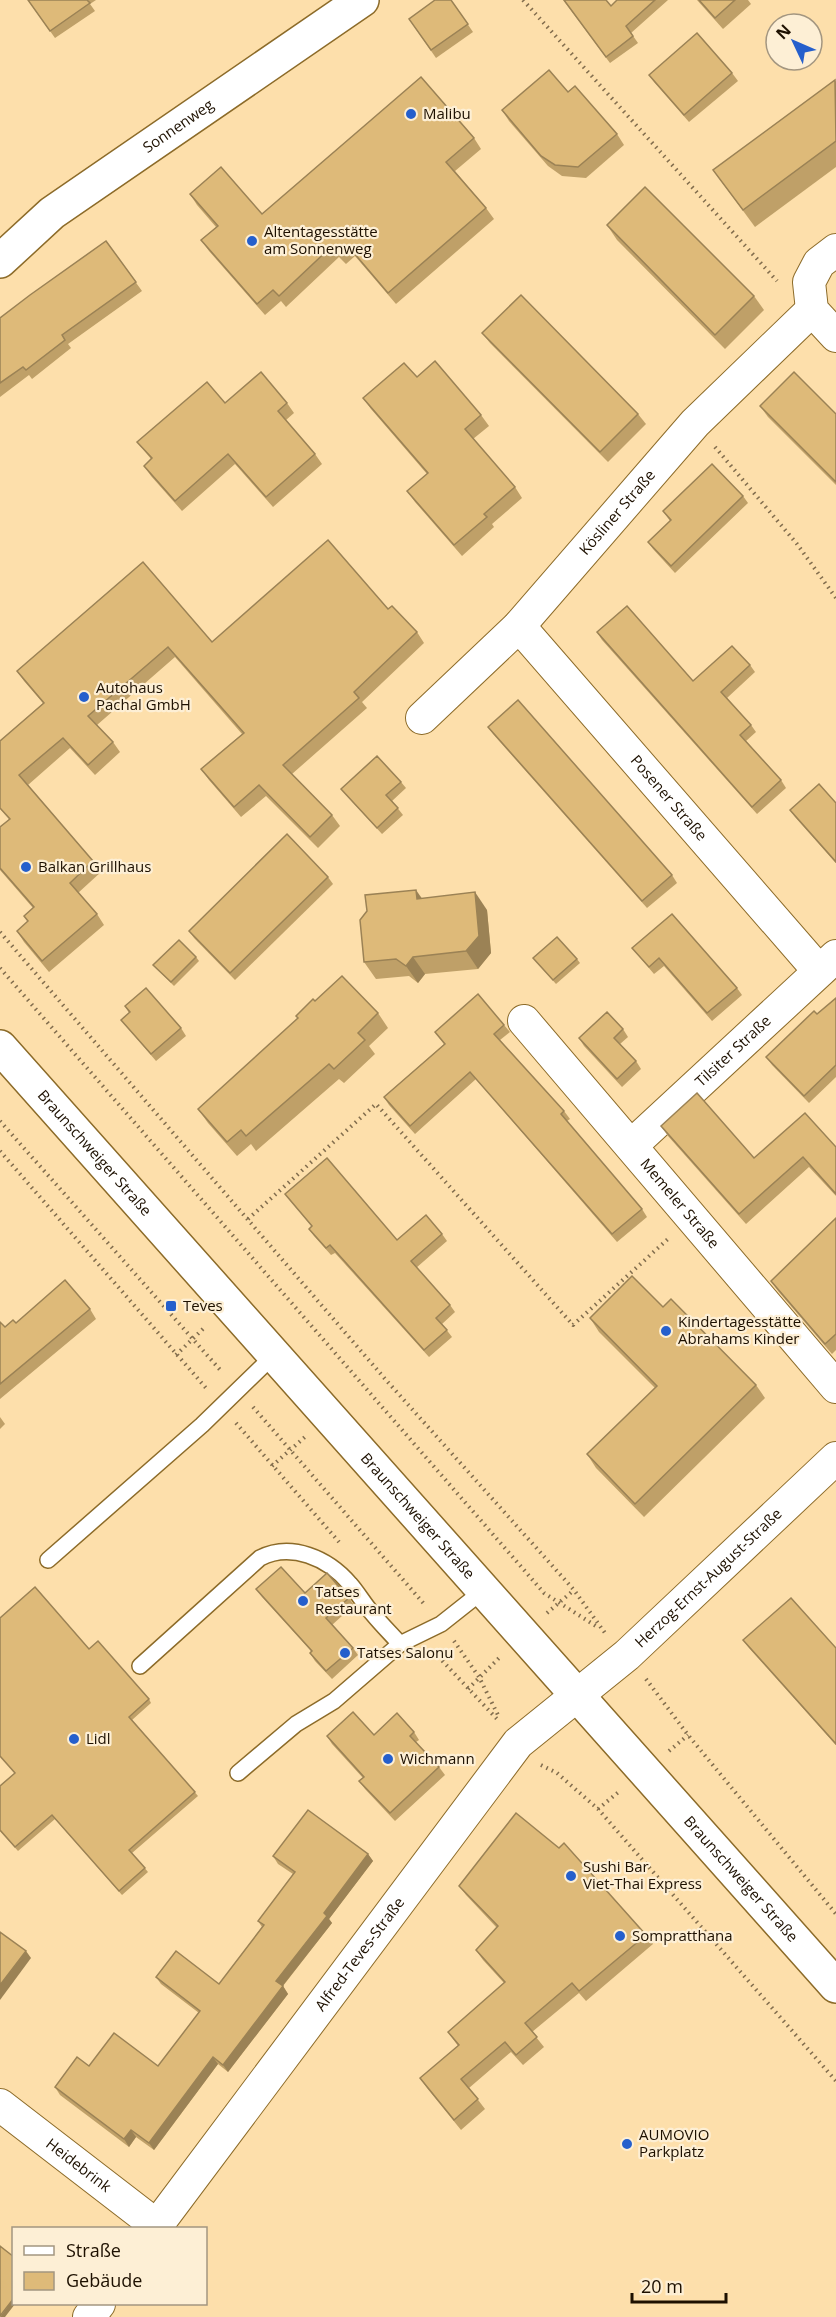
<svg xmlns="http://www.w3.org/2000/svg" width="836" height="2317" font-family="'Open Sans',sans-serif">
  <style>
    .lines { fill: none; stroke-linecap: round; stroke-linejoin: round }
    .service-casing { stroke: #8c6b29; stroke-width: 18 }
    .minor-casing { stroke: #8c6b29; stroke-width: 34 }
    .tertiary-casing { stroke: #8c6b29; stroke-width: 36 }
    .path { stroke: #826d4d; stroke-width: 4; stroke-dasharray: 1.5 4.5; stroke-linecap: butt }
    .service { stroke: #fff; stroke-width: 15 }
    .minor { stroke: #fff; stroke-width: 32 }
    .tertiary { stroke: #fff; stroke-width: 33 }
    .wall { fill: #bfa068 }
    .shaded-wall { fill: #9b8255 }
    .building { fill: #deba79; stroke: #9b8255; stroke-width: 1.5 }
    .poi-dot { fill: #255fcc; stroke: #fdefd5; stroke-width: 2 }
    .labels { text-anchor: middle; stroke-width: 4.5; stroke-linejoin: round; paint-order: stroke }
    .poi-label { font-size: 15px; fill: #1d1000; stroke: #fdefd5; text-anchor: start }
    .street-label { font-size: 15px; fill: #1d1000; stroke: #fdefd5 }
  </style>
  <rect width="100%" height="100%" fill="#fddfab"/>
  <g class="lines">
    <g class="service-casing">
      <g id="service">
        <path d="M48 1560 202 1425 273 1356"/>
        <path d="M140 1666 260 1558C291 1542 328 1558 350 1584 358 1593 364 1604 372 1613 381 1624 391 1634 400 1644"/>
        <path d="M238 1773 296 1724 334 1701 400 1644 441 1624 484 1590"/>
      </g>
    </g>
    <g class="minor-casing">
      <g id="minor">
        <path d="M836 250 819 263 809 282 812 310 836 336"/>
        <path id="s1" d="M519 626 819 971"/>
        <path id="s2" d="M422 718 519 626 695 423 812 310"/>
        <path id="s3" d="M524 1021 836 1387"/>
        <path id="s4" d="M632 1145 836 956"/>
        <path id="s5" d="M0 2105 157 2226"/>
        <path id="s6" d="M155 2228 518 1743 627 1655 836 1458"/>
        <path d="M89 2317 99 2304"/>
      </g>
    </g>
    <g class="tertiary-casing">
      <g id="tertiary">
        <path id="s7" d="M0 261 52 213 362 0"/>
        <path id="s8" d="M0 1047 836 1986"/>
      </g>
    </g>
    <g class="path">
      <path d="M523 0 777 281"/>
      <path d="M715 447 797 544 836 598"/>
      <path d="M0 932 386 1380 574 1590 605 1633"/>
      <path d="M0 968 544 1593 599 1628"/>
      <path d="M0 1121 222 1372"/>
      <path d="M0 1151 206 1388"/>
      <path d="M248 1219 376 1104 573 1325 668 1239"/>
      <path d="M176 1355 206 1326"/>
      <path d="M253 1407 425 1605"/>
      <path d="M236 1423 339 1542"/>
      <path d="M272 1466 306 1436"/>
      <path d="M547 1613 574 1590"/>
      <path d="M454 1641 479 1677 499 1717"/>
      <path d="M434 1652 497 1719"/>
      <path d="M646 1679 688 1735 836 1914"/>
      <path d="M468 1689 500 1657"/>
      <path d="M669 1751 688 1735"/>
      <path d="M541 1765 557 1773 598 1809 836 2081"/>
      <path d="M598 1809 621 1790"/>
    </g>
    <use href="#service" class="service"/>
    <use href="#minor" class="minor"/>
    <use href="#tertiary" class="tertiary"/>
  </g>
  <g class="wall">
    <path d="M28 0H96L90 4 95 11 55 38Z"/>
    <path d="M451 0 473 32 436 58 409 19Z"/>
    <path d="M563 0 611 6 617 0H668L631 33 638 43 610 63Z"/>
    <path d="M697 0H748L751 4 723 29Z"/>
    <path d="M732 73 738 81 689 122 654 82 649 75Z"/>
    <path d="M836 81V167L755 227 713 170Z"/>
    <path d="M502 110 617 134 624 145 586 178 562 176 548 166 509 121Z"/>
    <path d="M474 138 481 149 455 171 486 208 494 219 396 304 355 256 346 264 339 257 286 307 281 301 265 315 209 251 201 240 216 227 197 205 190 194 262 214Z"/>
    <path d="M607 225 754 296 764 310 725 349 617 240Z"/>
    <path d="M106 241 142 291 68 344 71 348 32 379 29 375 0 397V318Z"/>
    <path d="M482 333 638 414 646 424 608 462 490 343Z"/>
    <path d="M417 377 481 415 489 426 473 439 515 487 522 498 492 524 494 527 462 556 415 502 407 491 427 474 371 409 363 398Z"/>
    <path d="M225 403H287L294 413 286 420 315 454 322 464 273 507 235 464 182 511 151 476 144 466 151 459 137 442Z"/>
    <path d="M760 406 836 414V485L768 417Z"/>
    <path d="M743 496 748 503 675 573 653 549 648 542 670 521 663 511Z"/>
    <path d="M143 562 212 642 388 609 417 632 424 643 362 702 367 708 292 774 332 815 340 826 318 848 266 796 241 817 209 780 201 769 242 734 175 657 97 725 113 742 120 752 95 775 70 748 28 785 93 861 101 872 78 893 97 914 104 925 49 972 24 942 17 931 28 922 24 916 33 908 0 870V827L9 819 0 809V741L43 703 24 681 17 671Z"/>
    <path d="M597 632 693 681 750 665 755 672 727 698 751 725 756 732 746 741 781 780 786 788 757 814 602 640Z"/>
    <path d="M488 727 672 875 677 883 647 908 493 734Z"/>
    <path d="M401 782 406 788 392 801 403 815 382 834 346 795 341 789Z"/>
    <path d="M836 803V863L795 817 790 810Z"/>
    <path d="M328 877 333 884 235 980 194 938 189 931Z"/>
    <path d="M422 898 487 910 491 953 478 969 425 974 418 983 409 976 376 979 364 962Z"/>
    <path d="M632 948 737 988 742 995 712 1021 664 966 654 974Z"/>
    <path d="M196 957 199 961 174 986 153 965Z"/>
    <path d="M533 958 577 959 580 963 556 984Z"/>
    <path d="M836 998V1077L809 1103 772 1065 766 1057Z"/>
    <path d="M125 1006 181 1028 186 1036 156 1061 127 1027 121 1020 129 1013Z"/>
    <path d="M378 1013 388 1028 369 1046 375 1054 344 1083 339 1079 256 1151 251 1144 237 1156 208 1123 198 1109 298 1019Z"/>
    <path d="M504 1025 510 1032 500 1040 564 1111 570 1119 567 1121 642 1209 647 1217 617 1242 476 1079 415 1134 389 1105 384 1097 444 1044 435 1032Z"/>
    <path d="M623 1029 628 1037 620 1044 636 1061 641 1069 622 1087 584 1046 579 1038Z"/>
    <path d="M661 1126 754 1158 836 1147V1196L809 1167 746 1224 668 1136Z"/>
    <path d="M285 1194 397 1240 442 1234 447 1241 416 1268 450 1305 455 1312 442 1324 452 1337 429 1357 335 1253 331 1255 314 1236 309 1229 312 1226Z"/>
    <path d="M836 1218V1350L832 1354 778 1291 771 1281Z"/>
    <path d="M663 1307 756 1385 765 1398 644 1517 596 1468 587 1454 655 1388 599 1332 590 1318Z"/>
    <path d="M90 1309 96 1319 0 1399V1322L5 1327 16 1323Z"/>
    <path d="M0 1417 5 1424 0 1429Z"/>
    <path d="M256 1589 349 1598 354 1605 332 1625 353 1648 358 1655 332 1679 315 1661 310 1653 311 1651 262 1597Z"/>
    <path d="M0 1618 89 1649 149 1699 151 1703 132 1720 198 1796 132 1853 148 1872 122 1895 55 1819 18 1851 0 1831V1786L15 1773 0 1756Z"/>
    <path d="M743 1640 836 1648V1745L749 1648Z"/>
    <path d="M414 1732 419 1740 416 1742 439 1767 445 1775 395 1821 365 1789 359 1781 363 1778 332 1744 327 1736Z"/>
    <path d="M368 1854 373 1861 329 1919 332 1923 283 1986 288 1994 228 2072 218 2064 154 2150 136 2137 129 2147 60 2095 55 2087 89 2066H158L199 2013 161 1984 156 1977 219 1984 262 1927 258 1921 293 1874 278 1864 273 1856Z"/>
    <path d="M459 1886 646 1935 653 1944 586 2001 579 1993 532 2032 544 2047 523 2065 511 2052 469 2088 485 2109 461 2130 427 2088 420 2078 458 2046 448 2032 504 1983 483 1960 476 1950 497 1928 466 1895Z"/>
  </g>
  <g class="shaded-wall">
    <path d="M416 890 428 907 417 899Z"/>
    <path d="M475 892 487 910 491 953 478 969 466 951Z"/>
    <path d="M413 957 425 974 418 983 406 966Z"/>
    <path d="M368 1854 373 1861 329 1919 332 1923 281 1988 276 1981 324 1913Z"/>
    <path d="M26 1951 31 1958 0 2000V1985Z"/>
    <path d="M283 1986 288 1994 228 2072 223 2065Z"/>
    <path d="M213 2057 218 2064 154 2150 149 2143Z"/>
    <path d="M131 2130 136 2137 129 2147 124 2139Z"/>
    <path d="M14 2298V2304H15L5 2317H0Z"/>
  </g>
  <g class="building">
    <path d="M28 0H87L90 3 50 31Z"/>
    <path d="M435 0H451L468 24 431 50 409 19Z"/>
    <path d="M564 0H606L611 6 617 0H655L626 26 633 36 606 57Z"/>
    <path d="M699 0H735L715 18Z"/>
    <path d="M697 33 732 73 684 115 649 75Z"/>
    <path d="M549 70 568 92 575 86 617 134 578 167 555 165 541 156 502 110Z"/>
    <path d="M421 77 474 138 446 162 486 208 388 293 348 246 338 254 332 246 279 296 273 290 257 304 201 240 218 226 190 194 221 167 262 214Z"/>
    <path d="M835 80 836 141 743 210 713 170Z"/>
    <path d="M645 187 754 296 715 335 607 225Z"/>
    <path d="M106 241 136 282 62 335 65 340 26 370 23 367 0 383V318L30 295Z"/>
    <path d="M521 295 638 414 600 452 482 333Z"/>
    <path d="M435 361 481 415 465 429 515 487 484 514 487 517 454 545 407 491 428 473 363 398 404 363 417 377Z"/>
    <path d="M261 372 287 403 278 411 315 454 266 497 228 454 175 501 144 466 152 458 137 442 207 382 225 403Z"/>
    <path d="M794 372 836 414V482L760 406Z"/>
    <path d="M712 464 743 496 671 566 648 542 671 520 663 511Z"/>
    <path d="M328 540 388 609 392 606 417 632 354 692 359 698 283 765 332 815 310 837 259 785 234 807 201 769 244 733 168 647 88 716 113 742 88 765 63 738 19 775 93 861 70 883 97 914 42 961 17 931 28 921 24 916 34 907 0 868V827L10 819 0 808V741L44 703 17 671 143 562 212 642Z"/>
    <path d="M627 606 693 681 732 646 750 665 721 692 751 725 740 735 781 780 752 807 597 632Z"/>
    <path d="M518 700 672 875 642 901 488 727Z"/>
    <path d="M377 756 401 782 386 795 398 808 377 828 341 789Z"/>
    <path d="M819 784 836 803V862L790 810Z"/>
    <path d="M287 834 328 877 230 973 189 931Z"/>
    <path d="M416 890 417 899 475 892 479 936 466 951 413 957 406 966 396 959 364 962 360 920 367 911 365 895Z"/>
    <path d="M672 914 737 988 707 1013 659 958 649 967 632 948Z"/>
    <path d="M557 937 577 959 553 980 533 958Z"/>
    <path d="M179 940 196 957 171 982 153 965Z"/>
    <path d="M342 976 378 1013 358 1033 365 1040 334 1069 329 1064 246 1136 241 1130 227 1142 198 1109 298 1018 296 1016 313 999 315 1001Z"/>
    <path d="M146 988 181 1028 151 1054 121 1020 130 1012 125 1006Z"/>
    <path d="M478 994 504 1025 494 1034 564 1111 561 1114 642 1209 612 1234 470 1072 410 1126 384 1097 445 1044 435 1032Z"/>
    <path d="M836 998V1065L804 1096 766 1057 814 1011 817 1014Z"/>
    <path d="M607 1012 623 1029 614 1038 636 1061 617 1079 579 1038Z"/>
    <path d="M697 1093 754 1158 805 1113 836 1147V1194L803 1157 739 1214 661 1126Z"/>
    <path d="M327 1158 397 1240 426 1215 442 1234 411 1261 450 1305 436 1318 447 1330 424 1350 330 1245 326 1248 309 1229 312 1226 285 1194Z"/>
    <path d="M836 1218V1334L825 1344 771 1281Z"/>
    <path d="M632 1276 663 1307 671 1299 756 1385 635 1504 587 1454 657 1386 590 1318Z"/>
    <path d="M65 1280 90 1309 0 1384V1322L5 1327 13 1320 16 1323Z"/>
    <path d="M281 1567 305 1593 327 1573 349 1598 326 1618 353 1648 326 1671 310 1653 312 1651 256 1589Z"/>
    <path d="M35 1587 89 1649 98 1641 149 1699 129 1717 195 1792 129 1850 145 1868 119 1891 52 1815 15 1847 0 1830V1786L15 1773 0 1756V1618Z"/>
    <path d="M791 1598 836 1648V1744L743 1640Z"/>
    <path d="M353 1712 374 1735 397 1713 414 1732 410 1736 439 1767 390 1813 359 1781 364 1777 327 1736Z"/>
    <path d="M308 1810 368 1854 324 1913 327 1916 276 1981 283 1986 223 2065 213 2057 149 2143 131 2130 124 2139 55 2087 77 2057 89 2066 114 2033 158 2066 200 2011 156 1977 176 1951 219 1984 264 1925 258 1921 295 1872 273 1856Z"/>
    <path d="M516 1813 559 1848 564 1843 646 1935 579 1991 572 1983 525 2023 537 2037 516 2055 505 2042 461 2079 478 2099 454 2120 420 2078 459 2045 448 2032 505 1982 476 1950 498 1926 459 1886Z"/>
    <path d="M0 1932 26 1951 0 1985Z"/>
    <path d="M0 2246 14 2257V2298L0 2316Z"/>
  </g>
  <g class="poi-dot">
    <circle cx="411" cy="114" r="6"/>
    <circle cx="252" cy="241" r="6"/>
    <circle cx="84" cy="697" r="6"/>
    <circle cx="26" cy="867" r="6"/>
    <rect x="165" y="1300" width="12" height="12" rx="3"/>
    <circle cx="666" cy="1331" r="6"/>
    <circle cx="303" cy="1601" r="6"/>
    <circle cx="345" cy="1653" r="6"/>
    <circle cx="74" cy="1739" r="6"/>
    <circle cx="388" cy="1759" r="6"/>
    <circle cx="571" cy="1876" r="6"/>
    <circle cx="620" cy="1936" r="6"/>
    <circle cx="627" cy="2144" r="6"/>
  </g>
  <g class="labels">
    <g class="poi-label">
      <text x="423" y="119">Malibu</text>
      <text x="264" y="237">Altentagesstätte<tspan x="264" dy="17">am Sonnenweg</tspan></text>
      <text x="96" y="693">Autohaus<tspan x="96" dy="17">Pachal GmbH</tspan></text>
      <text x="38" y="872">Balkan Grillhaus</text>
      <text x="183" y="1311">Teves</text>
      <text x="678" y="1327">Kindertagesstätte<tspan x="678" dy="17">Abrahams Kinder</tspan></text>
      <text x="315" y="1597">Tatses<tspan x="315" dy="17">Restaurant</tspan></text>
      <text x="357" y="1658">Tatses Salonu</text>
      <text x="86" y="1744">Lidl</text>
      <text x="400" y="1764">Wichmann</text>
      <text x="583" y="1872">Sushi Bar<tspan x="583" dy="17">Viet-Thai Express</tspan></text>
      <text x="632" y="1941">Sompratthana</text>
      <text x="639" y="2140">AUMOVIO<tspan x="639" dy="17">Parkplatz</tspan></text>
    </g>
    <g class="street-label">
      <text dy="5" stroke="none"><textPath href="#s7" startOffset="224">Sonnenweg</textPath></text>
      <text dy="5" stroke="none"><textPath href="#s2" startOffset="284">Kösliner Straße</textPath></text>
      <text dy="5" stroke="none"><textPath href="#s1" startOffset="228">Posener Straße</textPath></text>
      <text dy="5" stroke="none"><textPath href="#s4" startOffset="138">Tilsiter Straße</textPath></text>
      <text dy="5" stroke="none"><textPath href="#s8" startOffset="142">Braunschweiger Straße</textPath></text>
      <text dy="5" stroke="none"><textPath href="#s3" startOffset="240">Memeler Straße</textPath></text>
      <text dy="5" stroke="none"><textPath href="#s8" startOffset="628">Braunschweiger Straße</textPath></text>
      <text dy="5" stroke="none"><textPath href="#s6" startOffset="858">Herzog-Ernst-August-Straße</textPath></text>
      <text dy="5" stroke="none"><textPath href="#s8" startOffset="1114">Braunschweiger Straße</textPath></text>
      <text dy="5" stroke="none"><textPath href="#s6" startOffset="342">Alfred-Teves-Straße</textPath></text>
      <text dy="5" stroke="none"><textPath href="#s5" startOffset="99">Heidebrink</textPath></text>
    </g>
  </g>
  <rect x="12" y="2227" width="195" height="78" fill="#fdefd5" stroke="#a39680" stroke-width="1.5"/>
  <rect x="24" y="2246" width="30" height="9" fill="#ffffff" stroke="#a39680" stroke-width="1.5"/>
  <text x="66" y="2257" font-size="18" fill="#1d1000">Straße</text>
  <rect x="24" y="2272" width="30" height="18" fill="#deba79" stroke="#a39680" stroke-width="1.5"/>
  <text x="66" y="2287" font-size="18" fill="#1d1000">Gebäude</text>
  <g transform="translate(794 42) rotate(314)"><circle r="28" fill="#fdefd5" stroke="#a39680" stroke-width="1.5"/>
  <path d="M0-4.5L10 22L0 15L-10 22Z" fill="#255fcc"/>
  <text y="-9" font-size="16" font-weight="bold" text-anchor="middle" fill="#1d1000">N</text>
  </g>
  <path d="M632 2293v9h94v-9" fill="none" stroke="#1d1000" stroke-width="3"/>
  <text x="641" y="2293" font-size="18" fill="#1d1000" stroke="#fdefd5" stroke-width="4.5" paint-order="stroke">20 m</text>
</svg>
